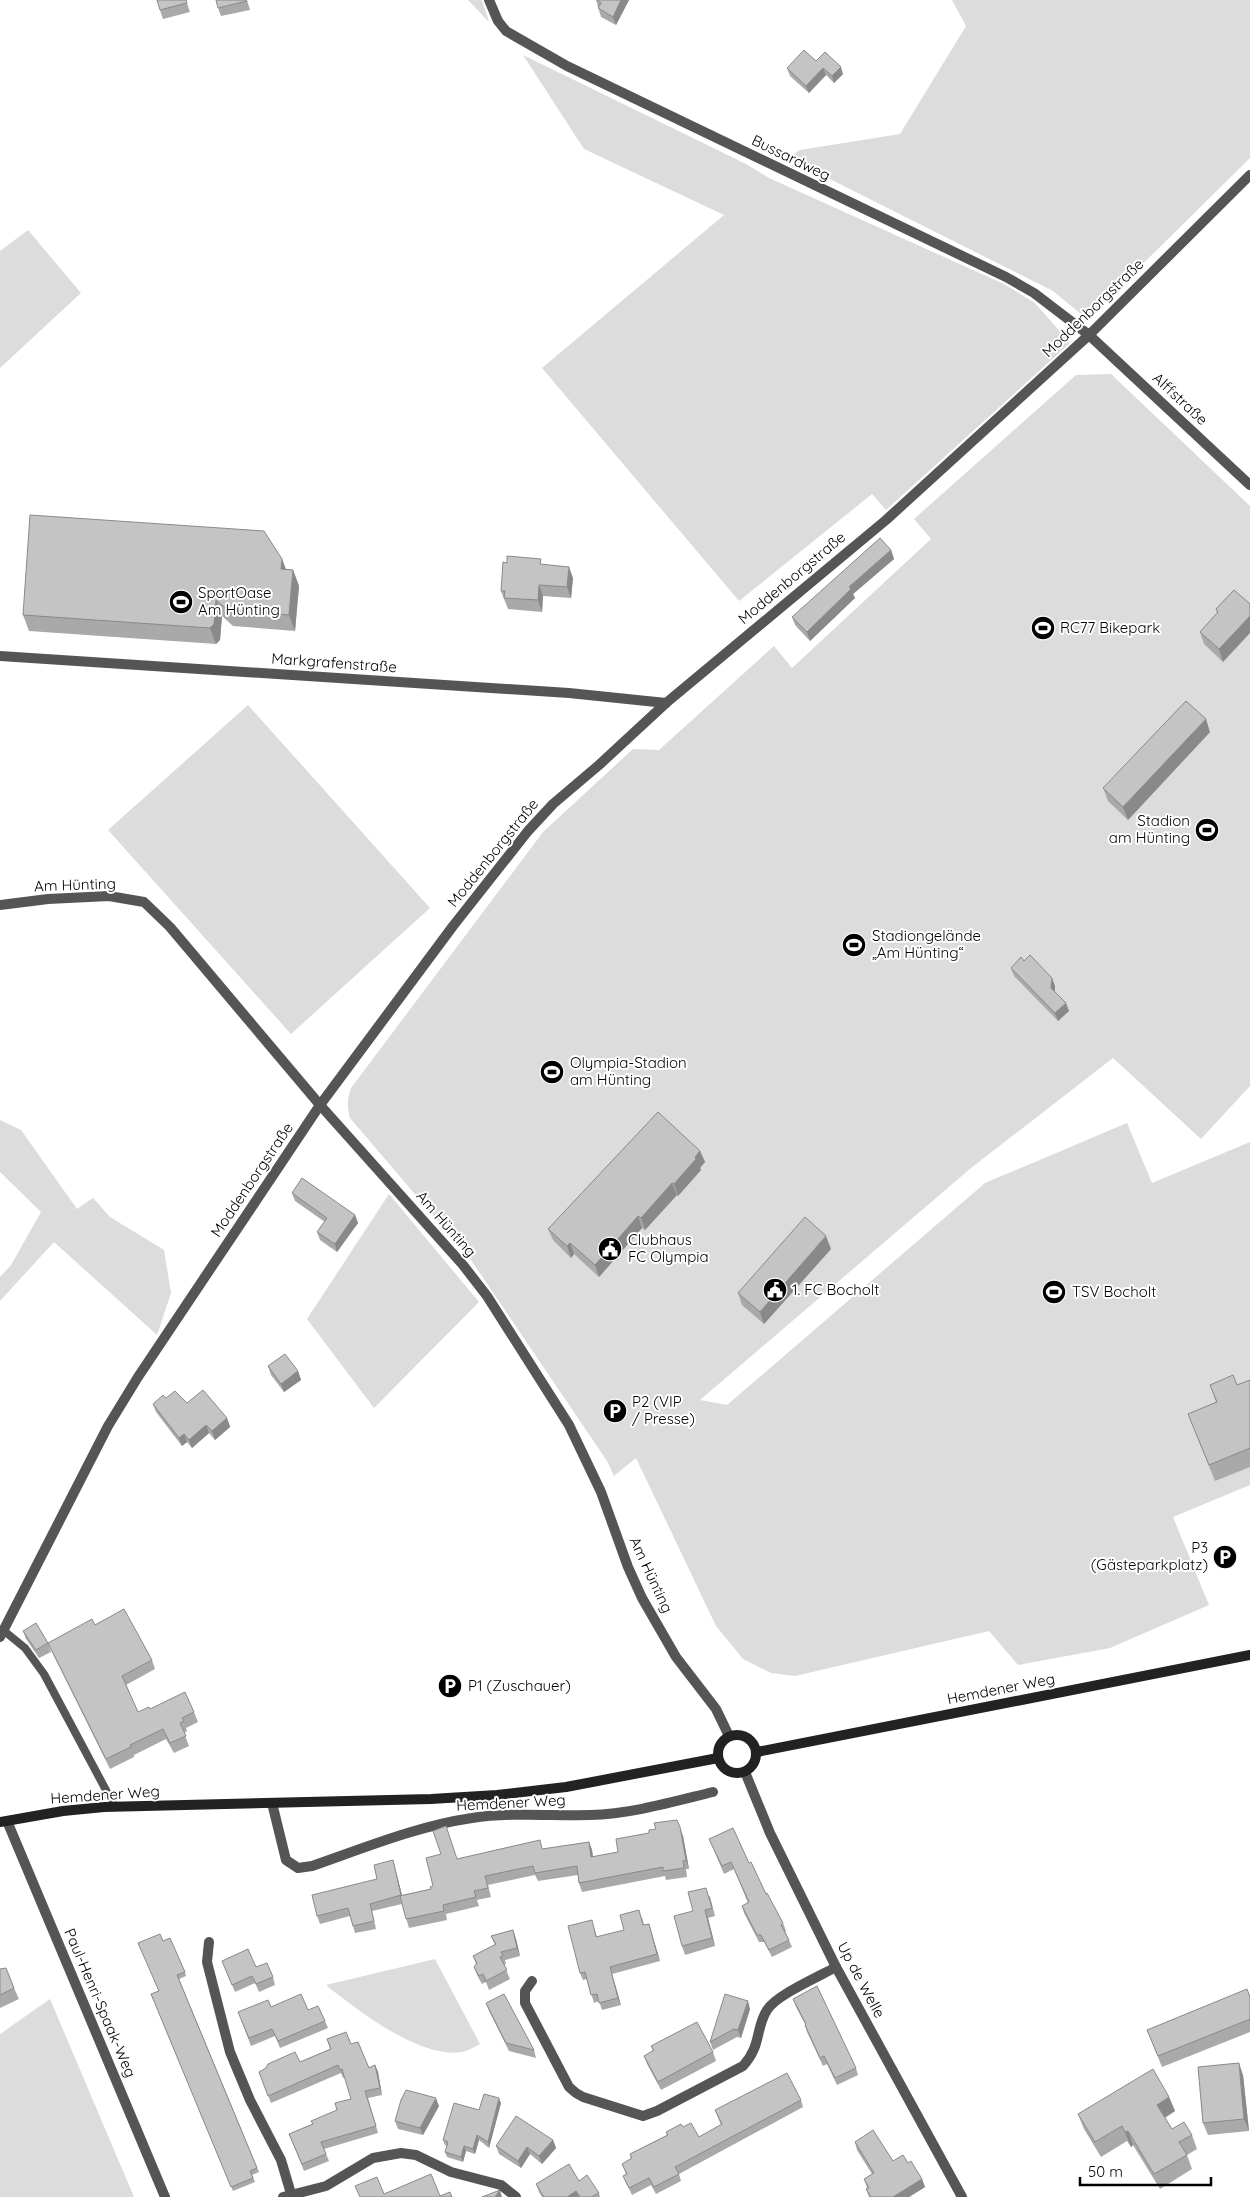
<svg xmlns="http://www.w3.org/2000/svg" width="1250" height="2197" font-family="Quicksand,sans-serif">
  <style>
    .green { fill: #dcdcdc }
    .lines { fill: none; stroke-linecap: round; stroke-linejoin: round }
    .lane { stroke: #555; stroke-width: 8 }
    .street { stroke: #555; stroke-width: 10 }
    .secondary { stroke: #222; stroke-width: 10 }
    .wall { fill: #a9a9a9 }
    .shaded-wall { fill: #898989 }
    .building { fill: #c4c4c4; stroke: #898989 }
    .labels { text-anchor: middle; stroke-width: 4; stroke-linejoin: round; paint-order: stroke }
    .street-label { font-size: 15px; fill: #000; stroke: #fff }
    .poi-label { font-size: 15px; fill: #000; stroke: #fff; text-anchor: start }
  </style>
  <rect width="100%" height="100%" fill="#fff"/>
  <g class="green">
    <path d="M468 0H482L489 22Z"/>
    <path d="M952 0H1250V158L1087 319 1053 291 788 158 800 150 900 134 966 26Z"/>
    <path d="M523 55 746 164 769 178 1004 284 1035 303 1070 343 886 510 872 494 739 601 542 368 724 215 584 149Z"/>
    <path d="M28 230 81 293 0 368V251Z"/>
    <path d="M1111 374 1250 506V1086L1201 1139 1113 1058 971 1168 700 1400 727 1405 985 1183 1127 1123 1152 1183 1250 1142V1485L1173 1517 1209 1605 1110 1648 1018 1665 989 1631 795 1676 771 1673 743 1659 716 1626 636 1458 614 1476 607 1461 471 1260 350 1118C347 1107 347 1099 351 1088L543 832 633 749 659 750 774 646 792 668 931 539 914 519 1076 375Z"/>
    <path d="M248 705 430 908 291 1034 108 830Z"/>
    <path d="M0 1120 21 1130 77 1209 93 1198 110 1217 164 1250 171 1293 157 1335 54 1242 0 1301V1277L11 1265 41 1212 0 1172Z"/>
    <path d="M389 1194 479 1302 374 1408 307 1319Z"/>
    <path d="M435 1959 480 2044C474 2047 468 2051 462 2052 420 2059 357 2010 326 1985Z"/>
    <path d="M50 1999 134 2197H0V2034Z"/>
  </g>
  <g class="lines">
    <path class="lane" d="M3 1630 25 1648 44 1674 115 1807"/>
    <g class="street">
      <path d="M489 0 498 21 506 31 567 66 1006 277 1034 293 1089 335 1250 485"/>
      <path d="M0 656 569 693 666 703"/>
      <path d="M0 905 48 899 109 896 144 902 170 927 320 1105 463 1265 487 1296 569 1425 601 1492 628 1567 642 1598 676 1657 716 1709 729 1736"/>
      <path d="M0 1637 108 1426 138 1377 320 1105 453 926 528 831 553 804 599 765 666 703 886 520 1089 335 1250 175"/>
      <path d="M745 1772 770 1833 836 1967 962 2197"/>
      <path d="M272 1803 286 1860 298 1868 312 1866C364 1848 417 1826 472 1818 511 1812 551 1816 590 1815 631 1814 672 1802 713 1792"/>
      <path d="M7 1821 165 2197"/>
      <path d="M209 1942 207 1962 230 2052 250 2100 281 2160 292 2197"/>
      <path d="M532 1981 525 1991V2003L569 2087 576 2093 583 2097 643 2116 657 2111 743 2066C762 2045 755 2029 767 2010 776 1995 820 1976 836 1967"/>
      <path d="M283 2197 326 2186 373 2158 401 2153 416 2155 451 2172 501 2185 516 2197"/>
    </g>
    <g class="secondary">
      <circle cx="737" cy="1754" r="19"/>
      <path d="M757 1752 1250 1655"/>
      <path d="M0 1822 63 1811 104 1807 431 1799 497 1795 566 1787 718 1758"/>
    </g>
  </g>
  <g class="wall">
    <path d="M186 0 190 12 163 19 160 10Z"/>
    <path d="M247 0 250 10 221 16 218 8Z"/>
    <path d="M596 0H629L616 25 601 17Z"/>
    <path d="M816 61 843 74 834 83 826 75 809 93 790 76 787 68Z"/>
    <path d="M891 550 894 559 853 594 855 598 810 641 795 625 792 617Z"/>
    <path d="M282 559 286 569 293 570 299 586 295 631 233 626 222 616 220 640 216 644 29 631 23 615Z"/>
    <path d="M543 565 573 578 571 598 543 596 542 612 508 609 501 591Z"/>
    <path d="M1234 590 1223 662 1204 644 1200 632 1217 613 1216 609Z"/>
    <path d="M1210 732 1128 820 1108 801 1103 788Z"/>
    <path d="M1024 961 1055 986V992L1069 1011 1058 1021 1014 976 1011 968Z"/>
    <path d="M700 1151 705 1162 700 1168 701 1170 678 1196 677 1195 645 1230 642 1228 599 1277 574 1254 571 1258 553 1240 548 1229Z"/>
    <path d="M292 1193 355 1215 358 1223 337 1252 320 1240 317 1232 325 1222 295 1201Z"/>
    <path d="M831 1249 764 1324 742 1305 738 1293Z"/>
    <path d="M268 1366 298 1371 301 1380 284 1392 271 1375Z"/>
    <path d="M1250 1380V1467L1215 1481 1188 1414 1216 1402 1210 1385H1237Z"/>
    <path d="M166 1398 187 1403 227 1418 230 1427 215 1440 209 1433 192 1448 187 1442 182 1446 156 1412 153 1404Z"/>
    <path d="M95 1625 152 1660 155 1669 126 1685 138 1712 150 1709 194 1712 198 1722 186 1728 187 1731 184 1733 189 1746 174 1753 166 1739 134 1755V1757L110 1769 52 1652 48 1643Z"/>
    <path d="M23 1631 48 1643 51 1652 39 1658 26 1639Z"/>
    <path d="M683 1836 689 1869H686L687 1877 666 1880 665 1876 582 1892 579 1883 578 1875 538 1881 535 1875 488 1885 491 1897 477 1900 479 1906 446 1914 447 1920 409 1928 402 1904 372 1911 376 1929 355 1933 350 1916 320 1924 317 1916 377 1879 393 1860 395 1868 402 1895 431 1889 433 1886 441 1854 457 1859 543 1849 589 1842 592 1850 593 1857 618 1852Z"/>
    <path d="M709 1839 749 1863 783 1923 786 1931H785L792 1947 772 1957 764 1942H759L744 1913 742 1906 748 1903 734 1869 724 1874Z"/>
    <path d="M710 1896 715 1916 708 1918 715 1946 685 1955 682 1946 693 1911Z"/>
    <path d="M642 1917 644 1925 649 1924 660 1961 612 1974 621 2005 602 2010 599 2001 594 2003 587 1979 583 1980 580 1973 594 1927 597 1937 624 1930Z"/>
    <path d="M513 1930 516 1939 520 1956 505 1960 506 1964 504 1965 510 1979 489 1990 486 1982 482 1984 477 1975 474 1967 476 1964 473 1956 495 1945 491 1936Z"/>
    <path d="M163 1941 185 1972 186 1976 179 1979 259 2172 252 2175 255 2182 233 2191 151 1994 158 1991Z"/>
    <path d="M222 1961 256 1967 273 1977 275 1985 259 1992 255 1983 235 1992Z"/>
    <path d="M0 1969 14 1988 19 1999 0 2008Z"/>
    <path d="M1250 1997V2032L1162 2067 1147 2030Z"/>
    <path d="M793 1999 856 2068 858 2075 837 2085 827 2064 823 2066 807 2032 805 2025V2024L796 2007Z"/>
    <path d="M486 2003 534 2050 536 2058 509 2051 489 2011Z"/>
    <path d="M271 2007 308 2010 325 2021 328 2028 280 2048 275 2036 251 2046 241 2020Z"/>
    <path d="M750 2009 741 2038 737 2037 713 2050 710 2042Z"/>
    <path d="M327 2039 351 2044 369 2068 375 2065 378 2072 382 2095 368 2098 378 2133 324 2149 329 2161 304 2171 289 2134 312 2124 337 2110 351 2099 345 2077 343 2078 341 2073 271 2103 259 2072 300 2062 330 2049Z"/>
    <path d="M651 2046 713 2052 716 2061 661 2090 647 2064 644 2056 653 2051Z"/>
    <path d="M1243 2075 1249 2131 1208 2135 1203 2123Z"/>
    <path d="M1169 2097 1175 2111 1165 2118 1172 2129 1192 2135 1197 2149 1187 2155 1192 2169 1160 2189 1133 2145 1131 2147 1127 2141 1101 2157 1084 2129 1078 2114Z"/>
    <path d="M801 2100 803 2107 679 2174 681 2181 656 2194 651 2185 632 2195 623 2176 626 2174 622 2164 631 2159 630 2154 667 2135 666 2132 683 2127 699 2137 721 2125 715 2110Z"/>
    <path d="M501 2103 489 2148 479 2140 475 2154 466 2151 463 2162 447 2157 445 2152 447 2146 445 2145 443 2140 479 2110Z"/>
    <path d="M439 2106 423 2135 398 2129 395 2121Z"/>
    <path d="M553 2140 556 2148 542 2164 530 2154 521 2168 499 2154 496 2146Z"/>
    <path d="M855 2142 893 2161 908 2163 922 2179 925 2187 909 2197H869L866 2189 867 2188 864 2179 872 2174 857 2150Z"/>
    <path d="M579 2181 599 2193 600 2197H542L539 2192 536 2184Z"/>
  </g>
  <g class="shaded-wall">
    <path d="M621 0H629L616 25 613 17Z"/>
    <path d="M841 67 843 74 834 83 832 76Z"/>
    <path d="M823 68 826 75 809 93 806 86Z"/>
    <path d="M891 550 894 559 853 594 855 598 810 641 807 632 849 587Z"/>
    <path d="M282 559 288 575 281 569Z"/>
    <path d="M569 567 573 578 571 598 567 587Z"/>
    <path d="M293 570 299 586 295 631 289 615Z"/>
    <path d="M539 585 543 596 542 612 538 600Z"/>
    <path d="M216 600 222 616 220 640 216 644 210 628Z"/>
    <path d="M1250 616V633L1223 662 1219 649Z"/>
    <path d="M1206 719 1210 732 1128 820 1123 807Z"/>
    <path d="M1052 978 1055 986 1054 997 1051 988Z"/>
    <path d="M1066 1003 1069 1011 1058 1021 1055 1013Z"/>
    <path d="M700 1151 705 1162 700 1168 701 1170 678 1196 674 1184Z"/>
    <path d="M672 1183 677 1195 645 1230 641 1218Z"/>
    <path d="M355 1215 358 1223 337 1252 335 1244Z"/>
    <path d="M638 1216 642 1228 599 1277 595 1265Z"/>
    <path d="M826 1236 831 1249 764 1324 760 1312Z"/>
    <path d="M570 1243 574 1254 571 1258 567 1246Z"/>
    <path d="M298 1371 301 1380 284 1392 281 1384Z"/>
    <path d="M227 1418 230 1427 215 1440 212 1431Z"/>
    <path d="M206 1425 209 1433 192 1448 189 1440Z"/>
    <path d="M184 1434 187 1442 182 1446 179 1438Z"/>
    <path d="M680 1827 683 1836 689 1869 686 1860Z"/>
    <path d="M589 1842 592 1850 594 1866 591 1857Z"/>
    <path d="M393 1860 395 1868 404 1903 401 1895Z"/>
    <path d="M705 1910 708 1918 715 1946 712 1938Z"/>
    <path d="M649 1924 651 1931 660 1961 657 1954Z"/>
    <path d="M513 1930 516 1939 520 1956 517 1948Z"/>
    <path d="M610 1967 612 1974 621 2005 618 1998Z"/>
    <path d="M748 2001 750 2009 741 2038 738 2030Z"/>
    <path d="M1239 2063 1243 2075 1249 2131 1244 2119Z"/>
    <path d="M375 2065 378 2072 382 2095 380 2088Z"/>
    <path d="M1169 2097 1175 2111 1162 2119 1157 2105Z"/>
    <path d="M436 2098 439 2106 423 2135 420 2128Z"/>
    <path d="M499 2098 501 2103 489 2148 488 2142Z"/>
    <path d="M1128 2131 1133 2145 1131 2147 1125 2132Z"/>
    <path d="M477 2135 479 2140 475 2154 473 2149Z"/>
    <path d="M553 2140 556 2148 542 2164 539 2156Z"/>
    <path d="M464 2146 466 2151 463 2162 461 2157Z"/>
    <path d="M527 2147 530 2154 521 2168 518 2161Z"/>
    <path d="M922 2179 925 2187 909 2197H893Z"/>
    <path d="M500 2190 502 2197H495Z"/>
    <path d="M576 2191 579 2197H567Z"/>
  </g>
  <g class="building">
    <path d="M157 0H186L187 3 160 10Z"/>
    <path d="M216 0H246L247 1 218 8Z"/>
    <path d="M597 0H621L613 17 598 8 601 3Z"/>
    <path d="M804 50 816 61 825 52 841 67 832 76 823 68 806 86 787 68Z"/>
    <path d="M30 515 264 531 282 559 281 569 293 570 289 615 228 610 216 600 214 624 210 628 23 615Z"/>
    <path d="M880 538 891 550 849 587 851 589 807 632 792 617Z"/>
    <path d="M507 556 541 559 540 564 569 567 567 587 539 585 538 600 504 598 505 591H501L503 562 507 563Z"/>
    <path d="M1234 590 1250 604V616L1219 649 1200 632 1218 612 1216 609Z"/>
    <path d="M1186 701 1206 719 1123 807 1103 788Z"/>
    <path d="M1030 955 1052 978 1051 988 1066 1003 1055 1013 1011 968 1021 957 1024 961Z"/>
    <path d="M658 1112 700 1151 695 1157 696 1159 674 1184 672 1183 641 1218 638 1216 595 1265 570 1243 567 1246 548 1229Z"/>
    <path d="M302 1178 355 1215 335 1244 317 1232 327 1218 292 1193Z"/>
    <path d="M805 1217 826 1236 760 1312 738 1293Z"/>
    <path d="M285 1354 298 1371 281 1384 268 1366Z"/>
    <path d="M1233 1375 1237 1385 1250 1380V1448L1209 1465 1188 1414 1217 1402 1210 1385Z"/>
    <path d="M203 1390 227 1418 212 1431 206 1425 189 1440 184 1434 179 1438 153 1404 163 1395 166 1398 175 1391 187 1403Z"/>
    <path d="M124 1609 152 1660 122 1676 138 1712 149 1707 150 1709 185 1692 194 1712 182 1718 184 1721 180 1723 186 1736 170 1743 163 1729 130 1745 131 1747 106 1759 48 1643 92 1619 95 1625Z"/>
    <path d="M36 1623 48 1643 36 1650 23 1631Z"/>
    <path d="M677 1820 680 1827 686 1860 683 1861 684 1868 663 1871V1867L579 1883 577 1866 535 1873 533 1866 485 1876 488 1888 474 1891 476 1897 443 1905 444 1911 406 1919 400 1896 431 1889 430 1887 433 1886 426 1858 441 1854 433 1831 446 1826 457 1859 540 1840 542 1849 589 1842 591 1857 618 1852 616 1839 649 1833V1830L656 1829 654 1823Z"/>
    <path d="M733 1828 749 1863 751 1862 766 1894 767 1893 783 1923 781 1925 789 1940 769 1950 761 1935H757L742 1906 749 1902 731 1862 722 1866 709 1839Z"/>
    <path d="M393 1860 401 1895 370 1904 374 1921 353 1926 348 1908 317 1916 312 1895 377 1879 374 1865Z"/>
    <path d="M706 1888 712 1908 705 1910 712 1938 682 1946 674 1916 693 1911 688 1892Z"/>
    <path d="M639 1910 643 1925 649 1924 657 1954 610 1967 618 1998 599 2003 597 1994 591 1995 585 1972 580 1973 568 1926 592 1920 596 1937 624 1930 620 1915Z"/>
    <path d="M513 1930 517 1948 501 1952 503 1956 500 1957 507 1970 486 1981 483 1974 479 1976 474 1967 477 1963 473 1956 496 1944 491 1936Z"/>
    <path d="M160 1934 163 1941 170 1938 185 1972 177 1975 257 2168 250 2171 253 2178 231 2187 151 1994 159 1991 138 1943Z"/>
    <path d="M248 1949 256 1967 267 1963 273 1977 256 1984 252 1976 232 1985 222 1961Z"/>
    <path d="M6 1968 14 1988 0 1995V1969Z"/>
    <path d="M817 1986 856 2068 835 2078 824 2056 820 2058 805 2025 806 2024 793 1999Z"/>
    <path d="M1247 1989 1250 1997V2019L1158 2056 1147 2030Z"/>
    <path d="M301 1994 308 2010 318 2006 325 2021 278 2041 272 2029 249 2038 238 2012 268 2000 271 2007Z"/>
    <path d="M504 1994 534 2050 506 2043 486 2003Z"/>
    <path d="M725 1994 748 2001 738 2030 734 2029 710 2042Z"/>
    <path d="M697 2022 713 2052 658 2082 644 2056 654 2050 651 2046Z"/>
    <path d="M346 2032 351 2044 358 2042 369 2068 375 2065 380 2088 365 2091 376 2126 321 2142 326 2154 302 2164 289 2134 313 2124 311 2121 337 2110 335 2103 351 2099 342 2069 340 2070 338 2065 268 2096 259 2072 266 2068 268 2064 295 2052 300 2062 331 2049 327 2039Z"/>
    <path d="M1239 2063 1244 2119 1203 2123 1198 2067Z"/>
    <path d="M1153 2069 1169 2097 1157 2105 1172 2129 1184 2122 1192 2135 1179 2142 1187 2155 1154 2174 1128 2131 1125 2132 1122 2126 1095 2142 1078 2114Z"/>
    <path d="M787 2073 801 2100 675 2167 679 2174 654 2187 649 2178 629 2188 623 2176 627 2174 622 2164 632 2158 630 2154 668 2135 666 2132 681 2124 683 2127 691 2123 699 2137 722 2124 715 2110Z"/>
    <path d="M406 2090 436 2098 420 2128 395 2121 401 2100Z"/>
    <path d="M484 2094 499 2098 488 2142 477 2135 473 2149 464 2146 461 2157 445 2152 448 2142 443 2140 454 2103 479 2110Z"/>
    <path d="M516 2116 553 2140 539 2156 527 2147 518 2161 496 2146Z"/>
    <path d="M873 2130 893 2161 903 2155 908 2163 911 2161 922 2179 893 2197H871L866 2189 869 2188 864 2179 874 2173 855 2142Z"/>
    <path d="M569 2164 579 2181 587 2175 599 2193 591 2197H580L576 2191 567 2197H544L536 2184Z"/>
    <path d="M431 2174 440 2196 450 2192 452 2197H360L355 2186 377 2177 384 2194Z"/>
    <path d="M500 2190 495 2197H482Z"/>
  </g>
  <defs>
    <g id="stadium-disc" transform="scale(1.25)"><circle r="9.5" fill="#000" stroke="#fff"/><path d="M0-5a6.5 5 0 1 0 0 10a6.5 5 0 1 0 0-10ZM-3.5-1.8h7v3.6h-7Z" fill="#fff"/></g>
    <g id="civic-disc" transform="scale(1.25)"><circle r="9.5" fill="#000" stroke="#fff"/><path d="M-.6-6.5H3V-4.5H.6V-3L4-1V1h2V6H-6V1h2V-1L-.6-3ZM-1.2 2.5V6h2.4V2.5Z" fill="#fff"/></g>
    <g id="parking-disc" transform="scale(1.25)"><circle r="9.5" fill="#000" stroke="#fff"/><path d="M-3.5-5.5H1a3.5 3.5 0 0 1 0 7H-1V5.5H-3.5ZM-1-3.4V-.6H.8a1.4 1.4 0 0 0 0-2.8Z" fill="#fff"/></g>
  </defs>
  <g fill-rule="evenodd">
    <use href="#stadium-disc" x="181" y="602"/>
    <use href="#stadium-disc" x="1043" y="628"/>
    <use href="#stadium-disc" x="1207" y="830"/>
    <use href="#stadium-disc" x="854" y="945"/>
    <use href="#stadium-disc" x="552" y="1072"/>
    <use href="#civic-disc" x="610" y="1249"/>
    <use href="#civic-disc" x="775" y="1290"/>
    <use href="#stadium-disc" x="1054" y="1292"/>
    <use href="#parking-disc" x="615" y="1411"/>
    <use href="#parking-disc" x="1225" y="1557"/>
    <use href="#parking-disc" x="450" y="1686"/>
  </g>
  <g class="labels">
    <g class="street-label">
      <text transform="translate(791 158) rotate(26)" y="5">Bussardweg</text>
      <text transform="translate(1093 308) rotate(-44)" y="5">Moddenborgstraße</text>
      <text transform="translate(1180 399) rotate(43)" y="5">Alffstraße</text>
      <text transform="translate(792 578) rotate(-40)" y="5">Moddenborgstraße</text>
      <text transform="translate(334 663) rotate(4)" y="5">Markgrafenstraße</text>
      <text transform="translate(493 853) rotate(-51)" y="5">Moddenborgstraße</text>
      <text transform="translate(75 885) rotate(-2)" y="5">Am Hünting</text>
      <text transform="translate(252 1180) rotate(-56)" y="5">Moddenborgstraße</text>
      <text transform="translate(446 1224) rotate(49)" y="5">Am Hünting</text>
      <text transform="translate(651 1575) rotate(65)" y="5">Am Hünting</text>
      <text transform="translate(1001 1689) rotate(-11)" y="5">Hemdener Weg</text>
      <text transform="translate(105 1795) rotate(-4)" y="5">Hemdener Weg</text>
      <text transform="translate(511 1803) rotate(-3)" y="5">Hemdener Weg</text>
      <text transform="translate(861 1980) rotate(62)" y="5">Up de Welle</text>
      <text transform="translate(100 2003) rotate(67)" y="5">Paul-Henri-Spaak-Weg</text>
    </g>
    <g class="poi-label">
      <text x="198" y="598">SportOase<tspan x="198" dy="17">Am Hünting</tspan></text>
      <text x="1060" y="633">RC77 Bikepark</text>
      <text x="1190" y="826" text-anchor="end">Stadion<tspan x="1190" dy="17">am Hünting</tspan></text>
      <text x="872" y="941">Stadiongelände<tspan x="872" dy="17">„Am Hünting“</tspan></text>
      <text x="570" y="1068">Olympia-Stadion<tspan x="570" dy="17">am Hünting</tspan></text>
      <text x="628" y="1245">Clubhaus<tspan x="628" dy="17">FC Olympia</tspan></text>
      <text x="792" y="1295">1. FC Bocholt</text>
      <text x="1072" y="1297">TSV Bocholt</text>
      <text x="632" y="1407">P2 (VIP<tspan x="632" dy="17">/ Presse)</tspan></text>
      <text x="1208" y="1553" text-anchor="end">P3<tspan x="1208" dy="17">(Gästeparkplatz)</tspan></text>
      <text x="468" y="1691">P1 (Zuschauer)</text>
    </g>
  </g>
  <path d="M1080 2177v8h131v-8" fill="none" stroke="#000000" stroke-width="2.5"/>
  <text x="1088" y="2177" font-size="15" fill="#000000" stroke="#ffffff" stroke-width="4" paint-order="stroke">50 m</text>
</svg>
